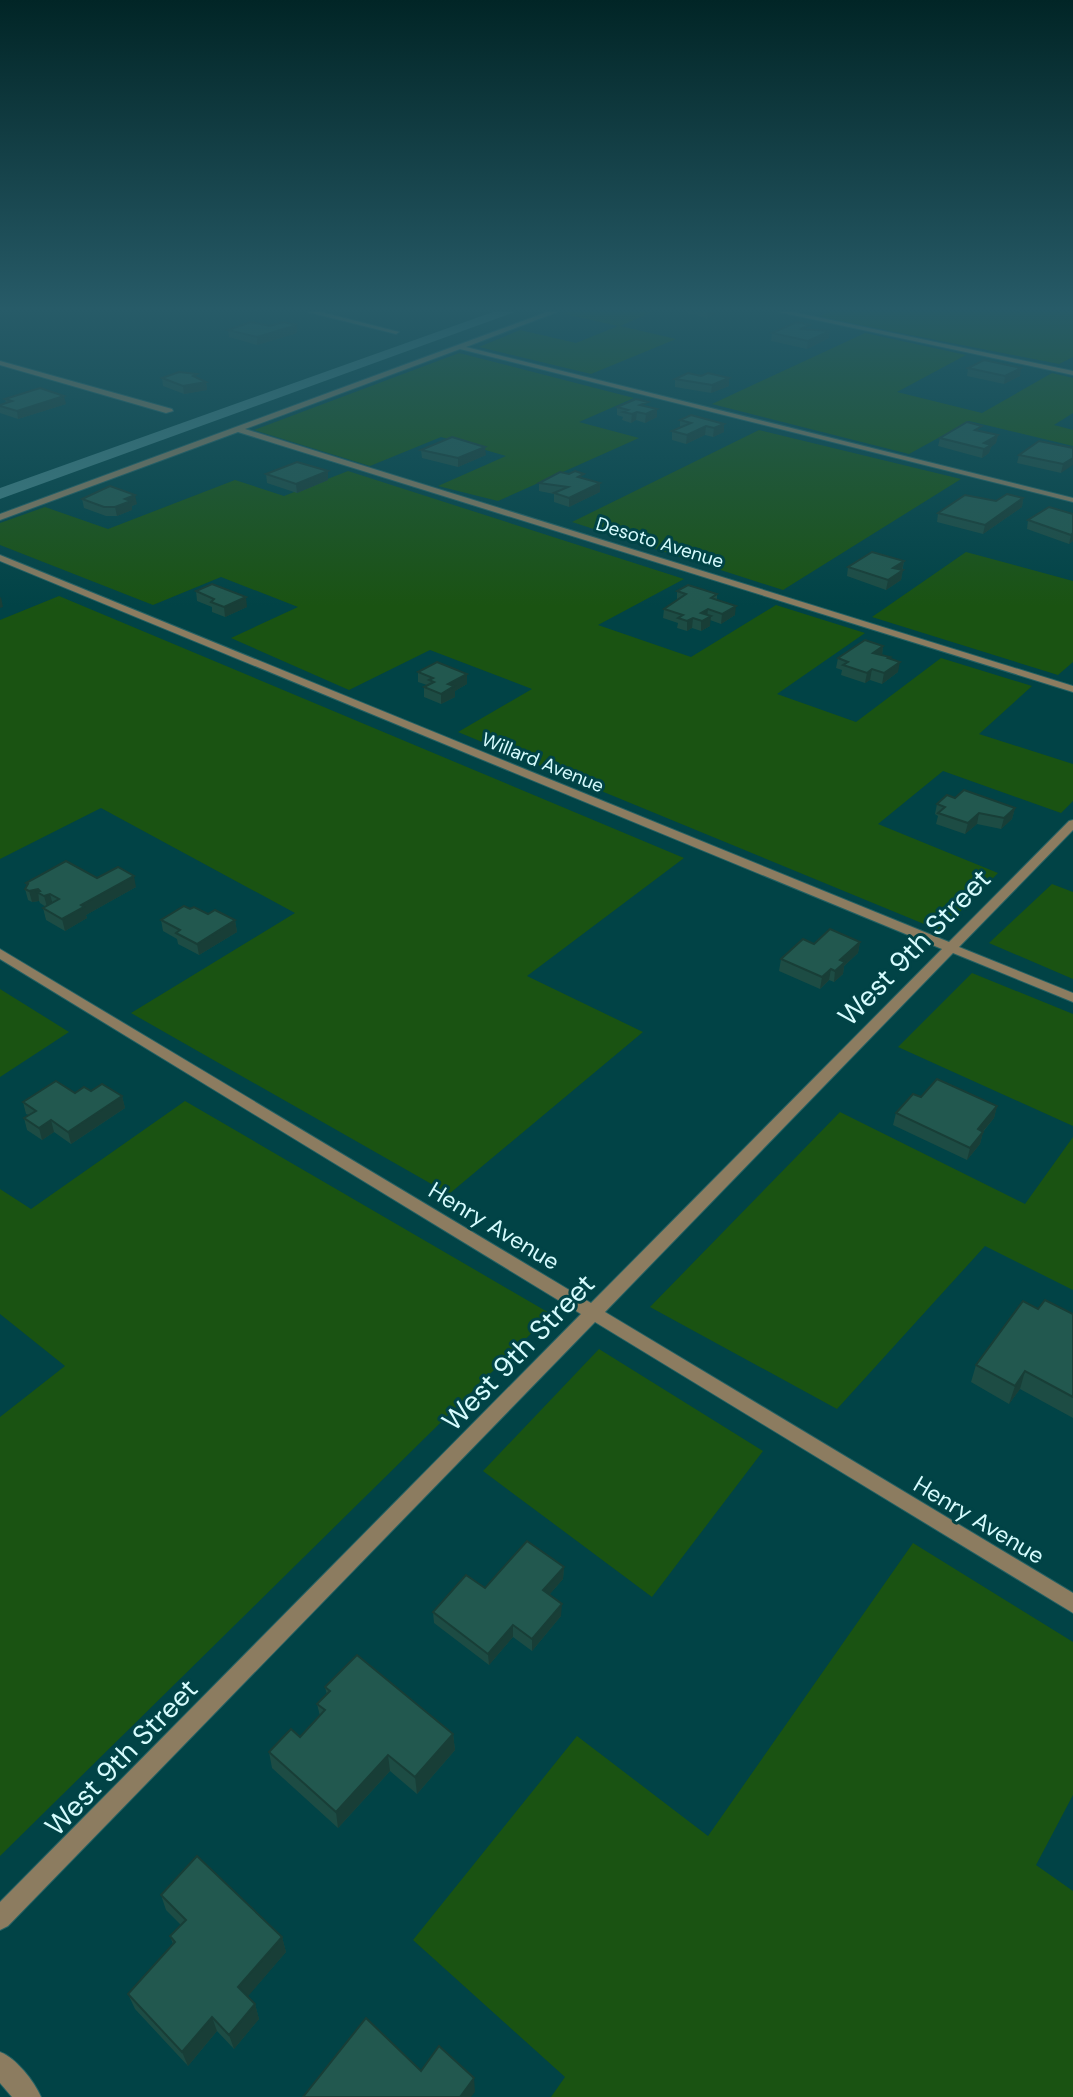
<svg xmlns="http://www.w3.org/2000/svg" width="1073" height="2097" font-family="'DM Sans',sans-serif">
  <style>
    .green { fill: #1a5312 }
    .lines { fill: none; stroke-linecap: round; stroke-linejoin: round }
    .canal { fill: #408084; fill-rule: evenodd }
    .street-casing { stroke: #236063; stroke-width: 2 }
    .street { fill: #8c7c60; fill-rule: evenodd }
    .wall { fill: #1d4c44 }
    .shaded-wall { fill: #183e37 }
    .building { fill: #22584f; stroke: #183e37; stroke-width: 2 }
    .labels { text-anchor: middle; stroke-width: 6; stroke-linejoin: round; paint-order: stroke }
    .far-street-label { font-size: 19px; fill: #d5fbfd; stroke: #014346 }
    .street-label { font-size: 23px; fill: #d5fbfd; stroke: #014346 }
    .near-street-label { font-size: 28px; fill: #d5fbfd; stroke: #014346 }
  </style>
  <rect width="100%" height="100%" fill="#014346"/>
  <g class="green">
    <path d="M567 312H652L620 326 676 339 591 374 479 347 520 330 576 343 618 326 564 314Z"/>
    <path d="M828 312H1073V357L1059 364 819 317Z"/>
    <path d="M865 333 966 355 897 392 982 413 1052 373 1073 378V413L1054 425 1073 430V446L969 421 909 454 712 404Z"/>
    <path d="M459 353 634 398 579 422 639 438 498 501 438 486 506 456 441 437 370 466 254 430Z"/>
    <path d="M759 430 961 479 783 590 572 522Z"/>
    <path d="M348 471 684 579 598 625 691 657 776 605 865 633 777 694 856 722 941 658 1032 686 979 734 1073 764V801L1061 813 943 771 878 824 998 873 941 931 458 732 532 689 430 650 349 690 231 638 298 607 221 577 153 605 0 545V523L45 507 108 529 235 480 284 496Z"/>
    <path d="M966 552 1073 581V662L1058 675 872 617Z"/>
    <path d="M59 596 684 858 527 976 643 1032 449 1194 131 1013 295 913 101 808 0 859V620Z"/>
    <path d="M1052 884 1073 892V979L989 943Z"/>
    <path d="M972 973 1073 1014V1126L898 1047Z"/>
    <path d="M0 989 69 1032 0 1077Z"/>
    <path d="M185 1101 551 1314 0 1856V1417L65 1366 0 1314V1189L31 1209Z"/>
    <path d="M840 1112 1025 1204 1073 1137V1290L985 1246 837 1409 650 1307Z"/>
    <path d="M599 1349 763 1451 652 1597 483 1471Z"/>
    <path d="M913 1543 1073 1642V1795L1036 1865 1073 1891V2097H551L565 2077 413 1940 577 1736 708 1836Z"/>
  </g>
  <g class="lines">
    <path class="canal" d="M493 312H515L0 499V488Z"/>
    <g class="street-casing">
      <g id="street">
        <path d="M308 312H321L399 332 396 334Z"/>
        <path d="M547 312H557L466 347 1073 498V502L460 349 245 429 1073 686V692L238 432 0 520V514Z"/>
        <path d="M779 312H793L1073 371V375Z"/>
        <path d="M0 361 172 409 173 411 166 413 0 365Z"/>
        <path d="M0 555 949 942 1069 821 1073 820V830L959 947 1073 993V1002L953 953 605 1312 1073 1593V1613L595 1322 8 1926 0 1930V1902L581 1314 0 959V949L591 1303 942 949 0 561Z"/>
        <path d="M0 2052C16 2058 34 2081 41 2097H12L0 2083Z"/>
      </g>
    </g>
    <use href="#street" class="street"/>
  </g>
  <g class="wall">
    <path d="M683 312H719L707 318Z"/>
    <path d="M297 325V333L257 345 229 337 228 330 270 326Z"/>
    <path d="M772 333 829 338 807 349 771 341Z"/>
    <path d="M968 368 1020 376 1004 384 967 376Z"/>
    <path d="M701 376 729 386 711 393 675 387V379Z"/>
    <path d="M162 378 206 382 207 390 184 394 163 386Z"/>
    <path d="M5 399 66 404 18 419 0 413V405L6 403Z"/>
    <path d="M617 407H648L657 409V417L645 423 636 420 631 423 622 420 623 417 617 415Z"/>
    <path d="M691 415 724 432 713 437 705 435 686 444 672 440V431L680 428V420Z"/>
    <path d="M981 431 998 435 996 443 991 447 989 453 982 458 938 446 940 438Z"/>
    <path d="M1073 448 1061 473 1017 463 1019 455Z"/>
    <path d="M421 450 486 455 458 467 422 458Z"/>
    <path d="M266 474 328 480 297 493 267 483Z"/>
    <path d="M584 479 600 492 569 507 554 502V494L539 491V483Z"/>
    <path d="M1023 498 1022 507 983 534 937 522 938 513 996 501Z"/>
    <path d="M82 499 137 504 132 506V510L117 516H106L84 508Z"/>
    <path d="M1073 514V541L1069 544 1027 529 1028 520Z"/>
    <path d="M904 561 901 580 886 590 847 576 848 567Z"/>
    <path d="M196 591 247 607 225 617 212 612V607L197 601Z"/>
    <path d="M677 591 717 594V600L735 615 721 624 710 620V626L701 631 692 628 687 631 677 628 678 623 663 618 664 609 677 600Z"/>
    <path d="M883 646 882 655 890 659 898 672 882 684 870 680 865 683 841 675 842 670 836 668 838 658Z"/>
    <path d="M418 672 467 684 455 691V697L441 704 424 697V687L427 685 418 682Z"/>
    <path d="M955 798 1015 808 1012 819 1001 829 977 824 965 834 936 824 938 816 935 814 937 804Z"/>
    <path d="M97 878 136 887 86 915 87 918 65 931 46 920 43 908 46 907 40 903 39 901 32 902 28 900 25 889 27 886 26 883Z"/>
    <path d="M190 909 208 914 235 920 237 932 199 955 178 944 177 939 163 931 161 920Z"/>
    <path d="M860 942 858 953 844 966 843 974 834 982 829 980 820 989 779 971 781 959 814 944Z"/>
    <path d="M91 1091 122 1096 125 1108 71 1144 54 1132 42 1140 27 1130 24 1118 29 1115 26 1114 23 1102Z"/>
    <path d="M921 1097 997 1106 994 1118 983 1132 980 1144 967 1160 893 1125 896 1113Z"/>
    <path d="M1038 1309 1073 1314V1418L1020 1389 1009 1404 971 1382 976 1365Z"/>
    <path d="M564 1567 563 1579 549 1595 561 1616 532 1651 513 1637 489 1665 434 1623 433 1612 485 1588Z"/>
    <path d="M325 1687 453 1734 455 1750 417 1794 390 1771 338 1828 272 1768 269 1752 300 1737 320 1716 317 1704 327 1695Z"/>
    <path d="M161 1895 282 1937 286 1952 247 1997 255 2004 259 2019 234 2049 217 2031 188 2066 135 2009 128 1994 173 1944 170 1936 181 1925 166 1910Z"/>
  </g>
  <g class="shaded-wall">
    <path d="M707 312H719L707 318Z"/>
    <path d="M297 325V333L257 345V337Z"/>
    <path d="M830 331 829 338 807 349 808 341Z"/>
    <path d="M1021 368 1020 376 1004 384 1005 376Z"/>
    <path d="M729 378V386L711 393 712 385Z"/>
    <path d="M206 382 207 390 184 394 183 386Z"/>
    <path d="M64 396 66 404 18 419 17 411Z"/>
    <path d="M657 409V417L645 423 646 414Z"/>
    <path d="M637 412 636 420 631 423 632 414Z"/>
    <path d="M724 424V432L713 437 714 428Z"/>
    <path d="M706 426 705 435 686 444 687 435Z"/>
    <path d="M998 435 996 443 991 447 989 453 982 458 984 443Z"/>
    <path d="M485 447 486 455 458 467V458Z"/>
    <path d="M1073 458V465L1061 473 1063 464Z"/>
    <path d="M328 471V480L297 493 296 484Z"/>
    <path d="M600 483V492L569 507V498Z"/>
    <path d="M135 495 137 504 132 506V510L117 516 115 507 125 499Z"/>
    <path d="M1023 498 1022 507 983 534 985 525Z"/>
    <path d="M1073 533V541L1069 544 1071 535Z"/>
    <path d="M904 561 902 570 893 568Z"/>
    <path d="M903 570 901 580 886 590 888 580Z"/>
    <path d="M1 597 3 607 0 608V598Z"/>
    <path d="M246 597 247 607 225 617 224 607Z"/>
    <path d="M736 606 735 615 721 624 722 614Z"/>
    <path d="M708 609 707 618 711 616 710 626 701 631V613Z"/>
    <path d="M693 618 692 628 687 631V621Z"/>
    <path d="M883 646 882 656 873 653Z"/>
    <path d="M900 662 898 672 882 684 884 673Z"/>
    <path d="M872 669 870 680 865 683 867 673Z"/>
    <path d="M467 674V684L455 691V697L441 704V694L448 684Z"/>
    <path d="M1015 808 1012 819 1001 829 1004 818Z"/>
    <path d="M979 813 977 824 965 834 968 823Z"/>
    <path d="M134 876 136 887 86 915 87 918 65 931 62 919 81 905Z"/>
    <path d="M38 889 39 901 32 902 29 891Z"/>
    <path d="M50 894 53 905 47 907 44 896Z"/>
    <path d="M235 920 237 932 199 955 197 944Z"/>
    <path d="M860 942 858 953 844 966 843 974 834 982 835 971 840 960Z"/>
    <path d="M831 969 829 980 820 989 822 977Z"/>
    <path d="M122 1096 125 1108 71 1144 68 1132Z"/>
    <path d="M997 1106 994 1118 975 1141 978 1129Z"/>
    <path d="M51 1120 54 1132 42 1140 39 1128Z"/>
    <path d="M983 1132 980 1144 967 1160 970 1148Z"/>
    <path d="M1025 1371 1020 1389 1009 1404 1015 1386Z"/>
    <path d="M564 1567 563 1579 543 1602V1590Z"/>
    <path d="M562 1604 561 1616 532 1651V1639Z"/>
    <path d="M513 1625V1637L489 1665 488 1654Z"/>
    <path d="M453 1734 455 1750 417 1794 415 1777Z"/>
    <path d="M388 1755 390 1771 338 1828 336 1812Z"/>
    <path d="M282 1937 286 1952 243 2002 238 1987Z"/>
    <path d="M255 2004 259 2019 234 2049 229 2035Z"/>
    <path d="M212 2017 217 2031 188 2066 182 2052Z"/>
    <path d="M474 2078 475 2092 471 2097H460Z"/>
  </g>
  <g class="building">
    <path d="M251 322 270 326 283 322 297 325 257 337 228 330Z"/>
    <path d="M797 322 810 325 800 329 830 331 808 341 772 333Z"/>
    <path d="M984 360 1021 368 1005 376 968 368Z"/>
    <path d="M179 372 197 374 193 376 206 382 183 386 162 378Z"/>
    <path d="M688 373 701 376 708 373 729 378 712 385 675 379Z"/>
    <path d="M40 388 64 396 17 411 0 406V405L12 401 5 399Z"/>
    <path d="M636 399 648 402 640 405 657 409 646 414 637 412 632 414 623 412 628 410 617 407Z"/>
    <path d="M691 415 724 424 714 428 706 426 687 435 672 431 691 423 680 420Z"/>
    <path d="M967 422 982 426 975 430 998 435 984 443 991 445 984 449 940 438Z"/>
    <path d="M452 437 485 447 458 458 421 450Z"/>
    <path d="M1039 441 1073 448V458L1063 464 1019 455Z"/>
    <path d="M297 462 328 471 296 484 266 474Z"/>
    <path d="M575 471 584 474 578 477 600 483 569 498 554 493 568 487 539 483 560 472 569 474Z"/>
    <path d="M110 486 135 495 125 499 131 501 115 507H104L82 499Z"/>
    <path d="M1007 494 1023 498 985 525 938 513 965 495 996 501Z"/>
    <path d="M1049 507 1073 514V533L1071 535 1028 520Z"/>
    <path d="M872 552 904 561 893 568 903 570 888 580 848 567Z"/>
    <path d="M212 584 246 597 224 607 211 602 214 599 196 591Z"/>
    <path d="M688 585 717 594 711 598 736 606 722 614 708 609 701 613 711 616 702 621 693 618 687 621 678 618 683 615 664 609 686 594 677 591Z"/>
    <path d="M865 640 883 646 873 653 890 657 888 658 900 662 884 673 872 669 867 673 843 665 848 662 838 658Z"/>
    <path d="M437 662 467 674 448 684 454 686 441 694 424 687 434 682 429 680 433 678 418 672Z"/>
    <path d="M964 790 1015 808 1004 818 979 813 968 823 938 813 945 807 937 804 947 795 955 798Z"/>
    <path d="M66 861 97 878 118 867 134 876 81 905 84 907 62 919 43 908 59 899 50 894 44 896 37 892 40 891 38 889 29 891 25 889 28 884 26 883Z"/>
    <path d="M184 906 190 909 194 907 208 914 215 910 235 920 197 944 176 933 180 930 161 920Z"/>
    <path d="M830 929 860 942 840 960 845 962 835 971 831 969 822 977 781 959 803 939 814 944Z"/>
    <path d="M937 1079 997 1106 978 1129 983 1132 970 1148 896 1113 913 1094 921 1097Z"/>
    <path d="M56 1081 75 1093 84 1087 91 1091 102 1084 122 1096 68 1132 51 1120 39 1128 24 1118 36 1111 23 1102Z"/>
    <path d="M1045 1300 1073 1314V1397L1025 1371 1015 1386 976 1365 1023 1301 1038 1309Z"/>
    <path d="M527 1541 564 1567 543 1590 562 1604 532 1639 513 1625 488 1654 433 1612 466 1575 485 1588Z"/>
    <path d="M357 1655 453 1734 415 1777 388 1755 336 1812 269 1752 291 1729 300 1737 325 1710 317 1704 330 1691 325 1687Z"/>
    <path d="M197 1856 282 1937 238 1987 255 2004 229 2035 212 2017 182 2052 128 1994 175 1942 170 1936 186 1920 161 1895Z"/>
    <path d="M366 2018 421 2071 439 2046 474 2078 460 2097H303Z"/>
  </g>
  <linearGradient id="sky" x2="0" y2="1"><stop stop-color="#012526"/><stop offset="0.51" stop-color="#275b68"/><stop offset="1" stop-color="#275b68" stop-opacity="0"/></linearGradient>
  <rect width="1073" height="606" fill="url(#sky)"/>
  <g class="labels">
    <g class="far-street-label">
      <text transform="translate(660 542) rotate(17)" y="7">Desoto Avenue</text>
      <text transform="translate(543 762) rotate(22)" y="7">Willard Avenue</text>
    </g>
    <g class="street-label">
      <text transform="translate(494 1226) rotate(31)" y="8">Henry Avenue</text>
      <text transform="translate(979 1520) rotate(31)" y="8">Henry Avenue</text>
    </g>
    <g class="near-street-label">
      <text transform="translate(914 947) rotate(-46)" y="10">West 9th Street</text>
      <text transform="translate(518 1352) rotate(-46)" y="10">West 9th Street</text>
      <text transform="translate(121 1757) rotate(-46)" y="10">West 9th Street</text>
    </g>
  </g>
</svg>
